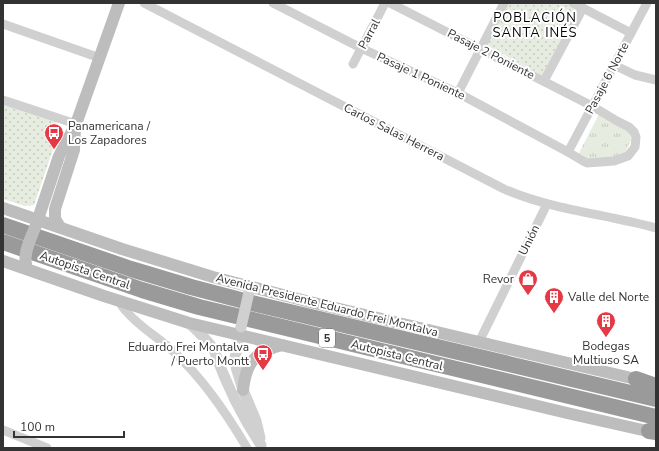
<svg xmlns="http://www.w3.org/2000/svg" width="659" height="451" font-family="'Nunito Sans',sans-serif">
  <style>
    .grass { fill: url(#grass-tufts) }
    .park { fill: url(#park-dots) }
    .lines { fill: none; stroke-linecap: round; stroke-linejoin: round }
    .minor { stroke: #d0d0d0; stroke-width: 9 }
    .tertiary { stroke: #d0d0d0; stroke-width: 11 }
    .secondary { stroke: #bdbdbd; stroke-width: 12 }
    .motorway { stroke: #9a9a9a; stroke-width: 16 }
    .tertiary-bridge { stroke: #d0d0d0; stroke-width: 11 }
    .secondary-bridge { stroke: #bdbdbd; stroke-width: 12 }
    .labels { text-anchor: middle; stroke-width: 4; stroke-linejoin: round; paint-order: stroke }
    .shield { fill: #fff; stroke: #707070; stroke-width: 1 }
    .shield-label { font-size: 11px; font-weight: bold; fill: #333 }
    .street-label { font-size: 12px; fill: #333; stroke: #fff }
    .poi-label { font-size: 12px; fill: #333; stroke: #fff; text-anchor: start }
    .neighbourhood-label { font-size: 13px; letter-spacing: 1px; fill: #000; stroke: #fff }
  </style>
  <defs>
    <pattern id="grass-tufts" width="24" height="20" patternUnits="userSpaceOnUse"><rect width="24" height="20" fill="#e6ecdf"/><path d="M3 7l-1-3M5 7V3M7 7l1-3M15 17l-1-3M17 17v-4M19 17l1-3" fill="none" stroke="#c6cbc0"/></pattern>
    <pattern id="park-dots" width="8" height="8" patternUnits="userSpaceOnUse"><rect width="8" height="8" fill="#e6ecdf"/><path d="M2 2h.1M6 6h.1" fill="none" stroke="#c6cbc0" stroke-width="1.8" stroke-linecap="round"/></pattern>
  </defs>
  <rect width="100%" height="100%" fill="#fff"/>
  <path class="grass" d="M599 114 630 131 631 140 625 153 614 159 590 161 578 155Z"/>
  <g class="park">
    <path d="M508 3H566L578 9 543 76 486 45Z"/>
    <path d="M3 104 56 122 60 129 34 205 25 206 3 199Z"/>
  </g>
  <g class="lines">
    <g class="minor">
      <path d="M144 3 504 189C552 210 606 214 656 228"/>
      <path d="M273 3 361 48 458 93 568 152 583 161 587 163 614 161 628 156 635 147 636 137 634 132 629 127 617 121 592 106 390 3"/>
      <path d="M573 3 631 33"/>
      <path d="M3 24 100 58"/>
      <path d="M353 64 385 3"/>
      <path d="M614 65 635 75 656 80"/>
      <path d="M544 81 583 8"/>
      <path d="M458 93 504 3"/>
      <path d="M3 100 76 124"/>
      <path d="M568 152 647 3"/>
      <path d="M119 301C121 305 123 308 126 311 140 328 160 338 175 353 204 380 227 414 247 448"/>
      <path d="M479 342 547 204"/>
      <path d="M3 430 47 448"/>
    </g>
    <g class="tertiary">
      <path d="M189 323C198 331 207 339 214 350 226 384 241 415 261 445"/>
      <path d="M241 327 235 358 236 367 243 390 256 421 260 438"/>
    </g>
    <g class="secondary">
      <path d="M3 208 122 249 213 277 310 302 644 381"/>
      <path d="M36 225 59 156 76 124 119 3"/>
      <path d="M60 227 55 219V209L74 150 75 127"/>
      <path d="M3 261 104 296 189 323 567 413 656 433"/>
      <path d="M243 390C246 362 255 352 282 345"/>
    </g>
    <g class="motorway">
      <path d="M3 225 131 269 191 287 256 304 656 399"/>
      <path d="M3 242 142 290 199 307 656 417"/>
      <path d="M636 379 656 386"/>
      <path d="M649 431 656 432"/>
    </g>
    <path class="tertiary-bridge" d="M241 327 249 292"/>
    <path class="secondary-bridge" d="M26 264C23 252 32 236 36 225"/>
  </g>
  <defs>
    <g id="bus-pin" transform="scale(1)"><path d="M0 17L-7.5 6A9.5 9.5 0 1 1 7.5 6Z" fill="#e63946" stroke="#fff"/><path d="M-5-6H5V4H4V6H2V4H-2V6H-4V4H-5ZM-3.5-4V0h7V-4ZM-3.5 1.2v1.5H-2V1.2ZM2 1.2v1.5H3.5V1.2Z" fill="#fff"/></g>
    <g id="shop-pin" transform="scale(1)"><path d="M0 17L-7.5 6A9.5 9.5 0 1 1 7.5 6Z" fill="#e63946" stroke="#fff"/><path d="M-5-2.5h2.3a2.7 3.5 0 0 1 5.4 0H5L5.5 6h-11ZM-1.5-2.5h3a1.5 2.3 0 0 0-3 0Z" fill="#fff"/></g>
    <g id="building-pin" transform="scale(1)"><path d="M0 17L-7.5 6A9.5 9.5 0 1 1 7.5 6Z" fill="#e63946" stroke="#fff"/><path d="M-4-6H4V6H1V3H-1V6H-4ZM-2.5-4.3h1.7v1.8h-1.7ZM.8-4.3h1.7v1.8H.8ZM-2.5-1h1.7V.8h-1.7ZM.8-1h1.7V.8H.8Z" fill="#fff"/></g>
  </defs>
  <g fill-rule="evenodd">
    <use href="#bus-pin" x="54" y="133"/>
    <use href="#shop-pin" x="528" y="279"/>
    <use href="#building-pin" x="554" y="297"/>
    <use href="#building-pin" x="606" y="321"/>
    <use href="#bus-pin" x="263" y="354"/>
  </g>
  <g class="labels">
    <rect class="shield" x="319" y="329" width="16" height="18" rx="3"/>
    <g class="shield-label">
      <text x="327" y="342">5</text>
    </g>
    <g class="street-label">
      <text transform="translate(369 34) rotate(-62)" y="4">Parral</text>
      <text transform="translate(491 54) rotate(27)" y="4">Pasaje 2 Poniente</text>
      <text transform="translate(421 76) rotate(25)" y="4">Pasaje 1 Poniente</text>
      <text transform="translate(607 78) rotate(-62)" y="4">Pasaje 6 Norte</text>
      <text transform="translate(394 132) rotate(27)" y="4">Carlos Salas Herrera</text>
      <text transform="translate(529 240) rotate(-64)" y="4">Unión</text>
      <text transform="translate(85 270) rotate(19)" y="4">Autopista Central</text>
      <text transform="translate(327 305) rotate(14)" y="4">Avenida Presidente Eduardo Frei Montalva</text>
      <text transform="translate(397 355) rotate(14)" y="4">Autopista Central</text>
    </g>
    <g class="poi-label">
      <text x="68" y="130">Panamericana /<tspan x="68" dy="14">Los Zapadores</tspan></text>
      <text x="514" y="283" text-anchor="end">Revor</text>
      <text x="568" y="301">Valle del Norte</text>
      <text x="606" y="350" text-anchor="middle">Bodegas<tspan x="606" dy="14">Multiuso SA</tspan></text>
      <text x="249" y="351" text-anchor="end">Eduardo Frei Montalva<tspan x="249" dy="14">/ Puerto Montt</tspan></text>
    </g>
    <g class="neighbourhood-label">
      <text x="535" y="22">POBLACIÓN<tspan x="535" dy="15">SANTA INÉS</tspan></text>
    </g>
  </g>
  <rect width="659" height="451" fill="none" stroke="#333333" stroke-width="8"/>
  <path d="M14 431v6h110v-6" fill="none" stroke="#333333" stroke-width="2"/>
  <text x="20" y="431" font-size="12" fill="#333333" stroke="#ffffff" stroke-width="3" paint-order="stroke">100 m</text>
</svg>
